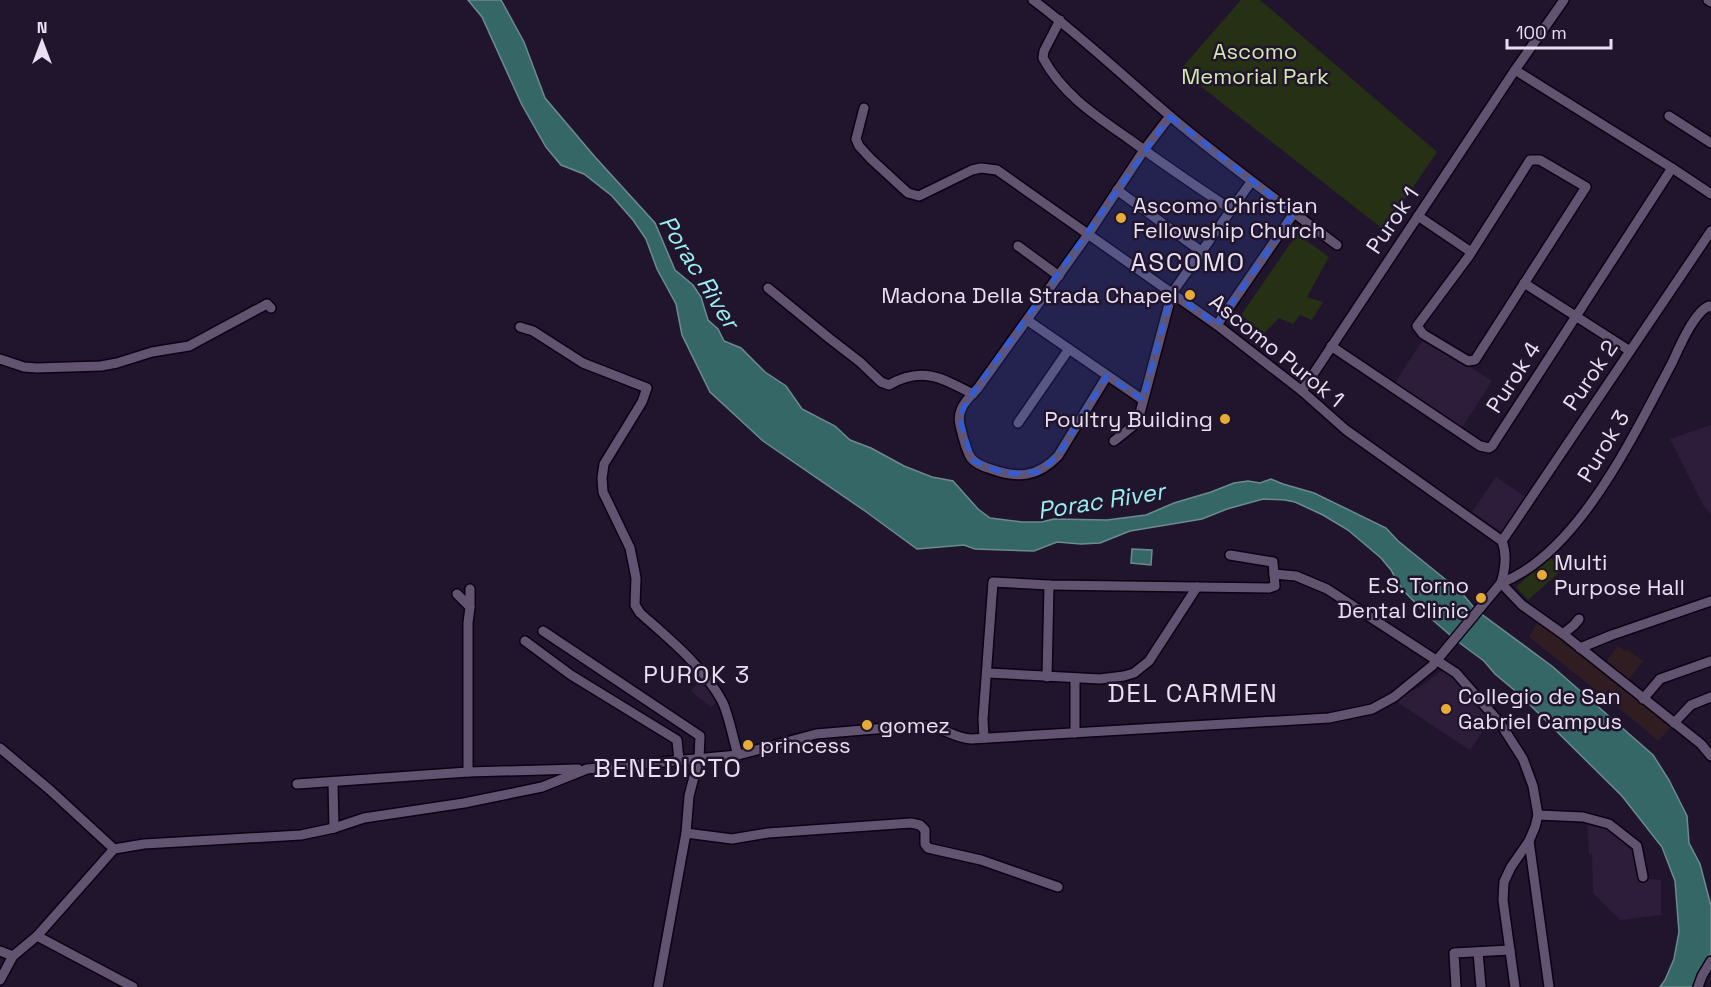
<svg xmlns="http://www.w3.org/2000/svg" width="1711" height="987" font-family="'Space Grotesk',sans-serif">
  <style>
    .commercial { fill: #2f1d21 }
    .built { fill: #2d1d3b }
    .green { fill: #263015 }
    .water { fill: #366767; stroke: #6b8b90; stroke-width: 1.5 }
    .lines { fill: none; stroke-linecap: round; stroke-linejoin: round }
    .minor-casing { stroke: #0b0214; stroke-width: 12 }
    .minor { stroke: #625470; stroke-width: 9 }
    .marked { fill: #315dda; fill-opacity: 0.2; stroke: #315dda; stroke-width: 4.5; stroke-dasharray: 12 8; stroke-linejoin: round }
    .poi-dot { fill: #e6ac36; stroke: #21152d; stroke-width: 2 }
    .labels { text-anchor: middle; stroke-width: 5; stroke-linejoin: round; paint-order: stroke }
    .park-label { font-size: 22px; fill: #d2eaae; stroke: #21152d }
    .poi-label { font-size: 22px; fill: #e8e0f1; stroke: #21152d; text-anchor: start }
    .street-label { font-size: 22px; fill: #e8e0f1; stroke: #21152d }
    .water-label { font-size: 24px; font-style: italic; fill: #99eff0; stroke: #21152d }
    .neighbourhood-label { font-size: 24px; letter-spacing: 1.5px; fill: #e8e0f1; stroke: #21152d }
    .quarter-label { font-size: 26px; letter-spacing: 1.5px; fill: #e8e0f1; stroke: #21152d }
  </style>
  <rect width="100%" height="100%" fill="#21152d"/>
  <g class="commercial">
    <path d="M1538 622 1581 652 1672 726 1658 741 1635 721 1529 637Z"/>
    <path d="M1618 646 1625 651 1627 649 1643 661 1627 682 1604 664Z"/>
  </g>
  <g class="built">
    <path d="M1424 338 1492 381 1461 429 1393 386Z"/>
    <path d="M1711 425V514L1703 505 1670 439Z"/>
    <path d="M1496 477 1527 498 1503 533 1472 512Z"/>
    <path d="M1449 671 1492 718 1470 750 1394 700 1420 687 1440 672Z"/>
    <path d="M700 680 718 700 711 707 691 691Z"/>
    <path d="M1587 821 1610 825 1636 849 1641 878 1661 880V915L1620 920 1593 893 1592 854H1589Z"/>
  </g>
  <g class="green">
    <path d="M1241 0H1260L1437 152 1384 230 1180 70Z"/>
    <path d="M1297 234 1329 257 1307 297 1323 302 1312 320 1300 315 1293 324 1279 318 1264 333 1241 315Z"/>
    <path d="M1550 557 1562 570 1528 600 1516 587Z"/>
  </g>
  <g class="water">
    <path d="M468 0H501L524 42 545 98 595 157 655 223 675 270 693 285 701 297 708 320 718 329 724 341 741 348 765 372 786 386 802 409 835 426 850 440 871 448 904 466 932 477 953 481 978 509 990 518 1022 522H1041L1054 519 1107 520 1146 515 1174 503 1211 492 1234 483 1248 481 1260 483 1271 479 1283 484 1314 493 1386 528 1398 541 1461 592 1476 610 1553 667 1653 755 1669 780 1687 816 1689 843 1700 864 1711 906V953L1697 978 1694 987H1660L1665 980 1674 959 1679 932 1675 881 1662 847 1622 796 1519 694 1495 674 1484 661 1457 641 1428 616 1403 590 1398 583 1391 570 1381 558 1348 530 1323 515 1295 502 1285 500 1263 499 1227 509 1202 519 1130 531 1100 543 1081 544 1057 542 1034 551 975 549 964 545 917 549 865 511 763 441 710 392 682 335 676 304 657 269 646 239 633 220 612 196 584 174 561 165 546 147 522 105 482 17Z"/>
    <path d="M1132 549 1152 550 1151 565 1131 563Z"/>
  </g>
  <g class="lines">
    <g class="minor-casing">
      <g id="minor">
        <path d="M1033 0C1081 36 1124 77 1170 116 1224 162 1281 203 1337 245"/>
        <path d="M1708 0 1711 2"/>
        <path d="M1060 20 1044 51 1043 58C1063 95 1096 116 1129 139 1163 164 1197 187 1232 210"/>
        <path d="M1515 70 1672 168 1711 194"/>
        <path d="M864 108 856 139 859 146 871 159 908 193 919 196 972 170 981 168 997 170 1217 325 1302 391 1346 430 1502 541"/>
        <path d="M1669 116 1711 143"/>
        <path d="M1530 160H1540L1586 187 1475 360 1468 361 1423 334 1417 326 1469 256Z"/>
        <path d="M1117 190 1202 252"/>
        <path d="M1418 216 1471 252"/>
        <path d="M1018 246 1059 276"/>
        <path d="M1524 283 1630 351"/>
        <path d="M768 288 829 338 860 362 881 382 889 385C922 366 942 378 973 394"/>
        <path d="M1027 320 1143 400"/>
        <path d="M1217 325 1294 213"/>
        <path d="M520 327 533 331 583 363 647 388 642 402 604 464 602 478 603 492 630 548 636 578 635 605 640 613C668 638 704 667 722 701 729 715 733 739 738 755"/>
        <path d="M1331 346 1480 446 1489 448 1492 446 1672 168"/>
        <path d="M0 359 24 367 37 368 101 366 117 363 152 352 189 346 267 304 271 308"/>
        <path d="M1107 376 1058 456C1038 477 1018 479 991 469 984 467 976 464 971 458 967 452 965 444 963 437 961 428 957 419 961 410 964 401 972 395 978 388L1089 233 1144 150 1170 116"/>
        <path d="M1302 391 1515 70 1564 0"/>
        <path d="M1018 423 1069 349"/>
        <path d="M1114 441 1134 425 1140 413 1172 293 1251 182"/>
        <path d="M1502 541 1711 231"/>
        <path d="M1274 574 1296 576 1327 589 1456 673 1500 723 1523 759 1533 786 1538 815 1535 827 1529 841 1511 867 1504 882 1503 900 1515 987"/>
        <path d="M1501 583C1579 553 1634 434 1672 363 1679 348 1694 312 1709 306L1711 307"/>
        <path d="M1501 583 1522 605 1563 634 1701 744 1711 756"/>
        <path d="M470 589V607"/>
        <path d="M457 594 470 607 468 623V772"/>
        <path d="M543 631 700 736 699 758 689 796 686 833 658 987"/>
        <path d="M1563 634 1574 625 1579 619"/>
        <path d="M525 641 571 675 677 740 679 761"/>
        <path d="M1580 648 1612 635 1711 601"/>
        <path d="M988 673 1100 679 1124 676 1134 673 1149 661 1197 587"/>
        <path d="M1047 677 1049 585"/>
        <path d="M1075 678V733"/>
        <path d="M1643 699 1660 679 1711 661"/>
        <path d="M1674 723 1691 705 1711 697"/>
        <path d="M984 738 983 719 993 582 1049 585 1269 588 1275 586 1273 562 1230 555"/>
        <path d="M0 748 50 790 114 849"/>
        <path d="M333 782 334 828"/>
        <path d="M297 784 468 772 578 769"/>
        <path d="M1538 815 1583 817 1609 824 1637 846 1643 877"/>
        <path d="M686 833 732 839 768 833 911 823 920 825 925 830V844L928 848 981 860 1058 887"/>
        <path d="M1529 841 1549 987"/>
        <path d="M114 849 144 844 301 835 334 828 364 818 464 803 542 787 587 769 738 755 816 734 911 726C920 726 929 725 937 728 949 732 957 738 971 739L1329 718 1372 709 1394 697 1432 666 1501 583C1505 570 1507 554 1502 541"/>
        <path d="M37 936 133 987"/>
        <path d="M0 951 13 956"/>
        <path d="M1478 952 1481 987"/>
        <path d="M0 980 13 956 37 936 114 849"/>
        <path d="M1456 987 1454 953 1510 950"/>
        <path d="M1698 987 1702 976 1711 961"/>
      </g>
    </g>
    <use href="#minor" class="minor"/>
  </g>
  <path class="marked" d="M1170 116 1294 213 1217 325 1172 293 1143 400 1107 376 1058 456 1039 472 1005 474 973 461 959 418 966 402Z"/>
  <g class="poi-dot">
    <circle cx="1121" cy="218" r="6"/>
    <circle cx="1190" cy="295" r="6"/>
    <circle cx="1225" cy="419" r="6"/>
    <circle cx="1542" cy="575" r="6"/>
    <circle cx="1481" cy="598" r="6"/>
    <circle cx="1446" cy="709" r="6"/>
    <circle cx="867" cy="725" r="6"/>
    <circle cx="748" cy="745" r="6"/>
  </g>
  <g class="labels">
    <g class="park-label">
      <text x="1255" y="59">Ascomo<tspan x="1255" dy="25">Memorial Park</tspan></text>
    </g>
    <g class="poi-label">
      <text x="1133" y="213">Ascomo Christian<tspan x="1133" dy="25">Fellowship Church</tspan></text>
      <text x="1178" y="303" text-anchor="end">Madona Della Strada Chapel</text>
      <text x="1213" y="427" text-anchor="end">Poultry Building</text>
      <text x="1554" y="570">Multi<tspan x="1554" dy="25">Purpose Hall</tspan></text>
      <text x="1469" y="593" text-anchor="end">E.S. Torno<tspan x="1469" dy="25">Dental Clinic</tspan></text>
      <text x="1458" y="704">Collegio de San<tspan x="1458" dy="25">Gabriel Campus</tspan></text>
      <text x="879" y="733">gomez</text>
      <text x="760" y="753">princess</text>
    </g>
    <g class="street-label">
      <text transform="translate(1392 220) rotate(-56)" y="8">Purok 1</text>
      <text transform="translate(1277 350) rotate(39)" y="8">Ascomo Purok 1</text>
      <text transform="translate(1590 375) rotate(-56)" y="8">Purok 2</text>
      <text transform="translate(1513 377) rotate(-57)" y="8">Purok 4</text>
      <text transform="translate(1603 446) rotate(-59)" y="8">Purok 3</text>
    </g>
    <g class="water-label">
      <text transform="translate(699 272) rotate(58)" y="8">Porac River</text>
      <text transform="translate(1101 501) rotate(-9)" y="8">Porac River</text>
    </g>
    <g class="neighbourhood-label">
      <text x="697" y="683">PUROK 3</text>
    </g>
    <g class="quarter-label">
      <text x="1188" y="271">ASCOMO</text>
      <text x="1193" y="702">DEL CARMEN</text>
      <text x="668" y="777">BENEDICTO</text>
    </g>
  </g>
  <g transform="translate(42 42)" stroke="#21152d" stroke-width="4.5" paint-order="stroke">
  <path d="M0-4.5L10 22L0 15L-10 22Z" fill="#e8e0f1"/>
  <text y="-9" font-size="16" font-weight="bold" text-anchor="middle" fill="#e8e0f1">N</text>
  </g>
  <path d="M1507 39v9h104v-9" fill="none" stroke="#e8e0f1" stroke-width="3"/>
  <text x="1516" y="39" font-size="18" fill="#e8e0f1" stroke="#21152d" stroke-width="4.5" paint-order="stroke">100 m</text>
</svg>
